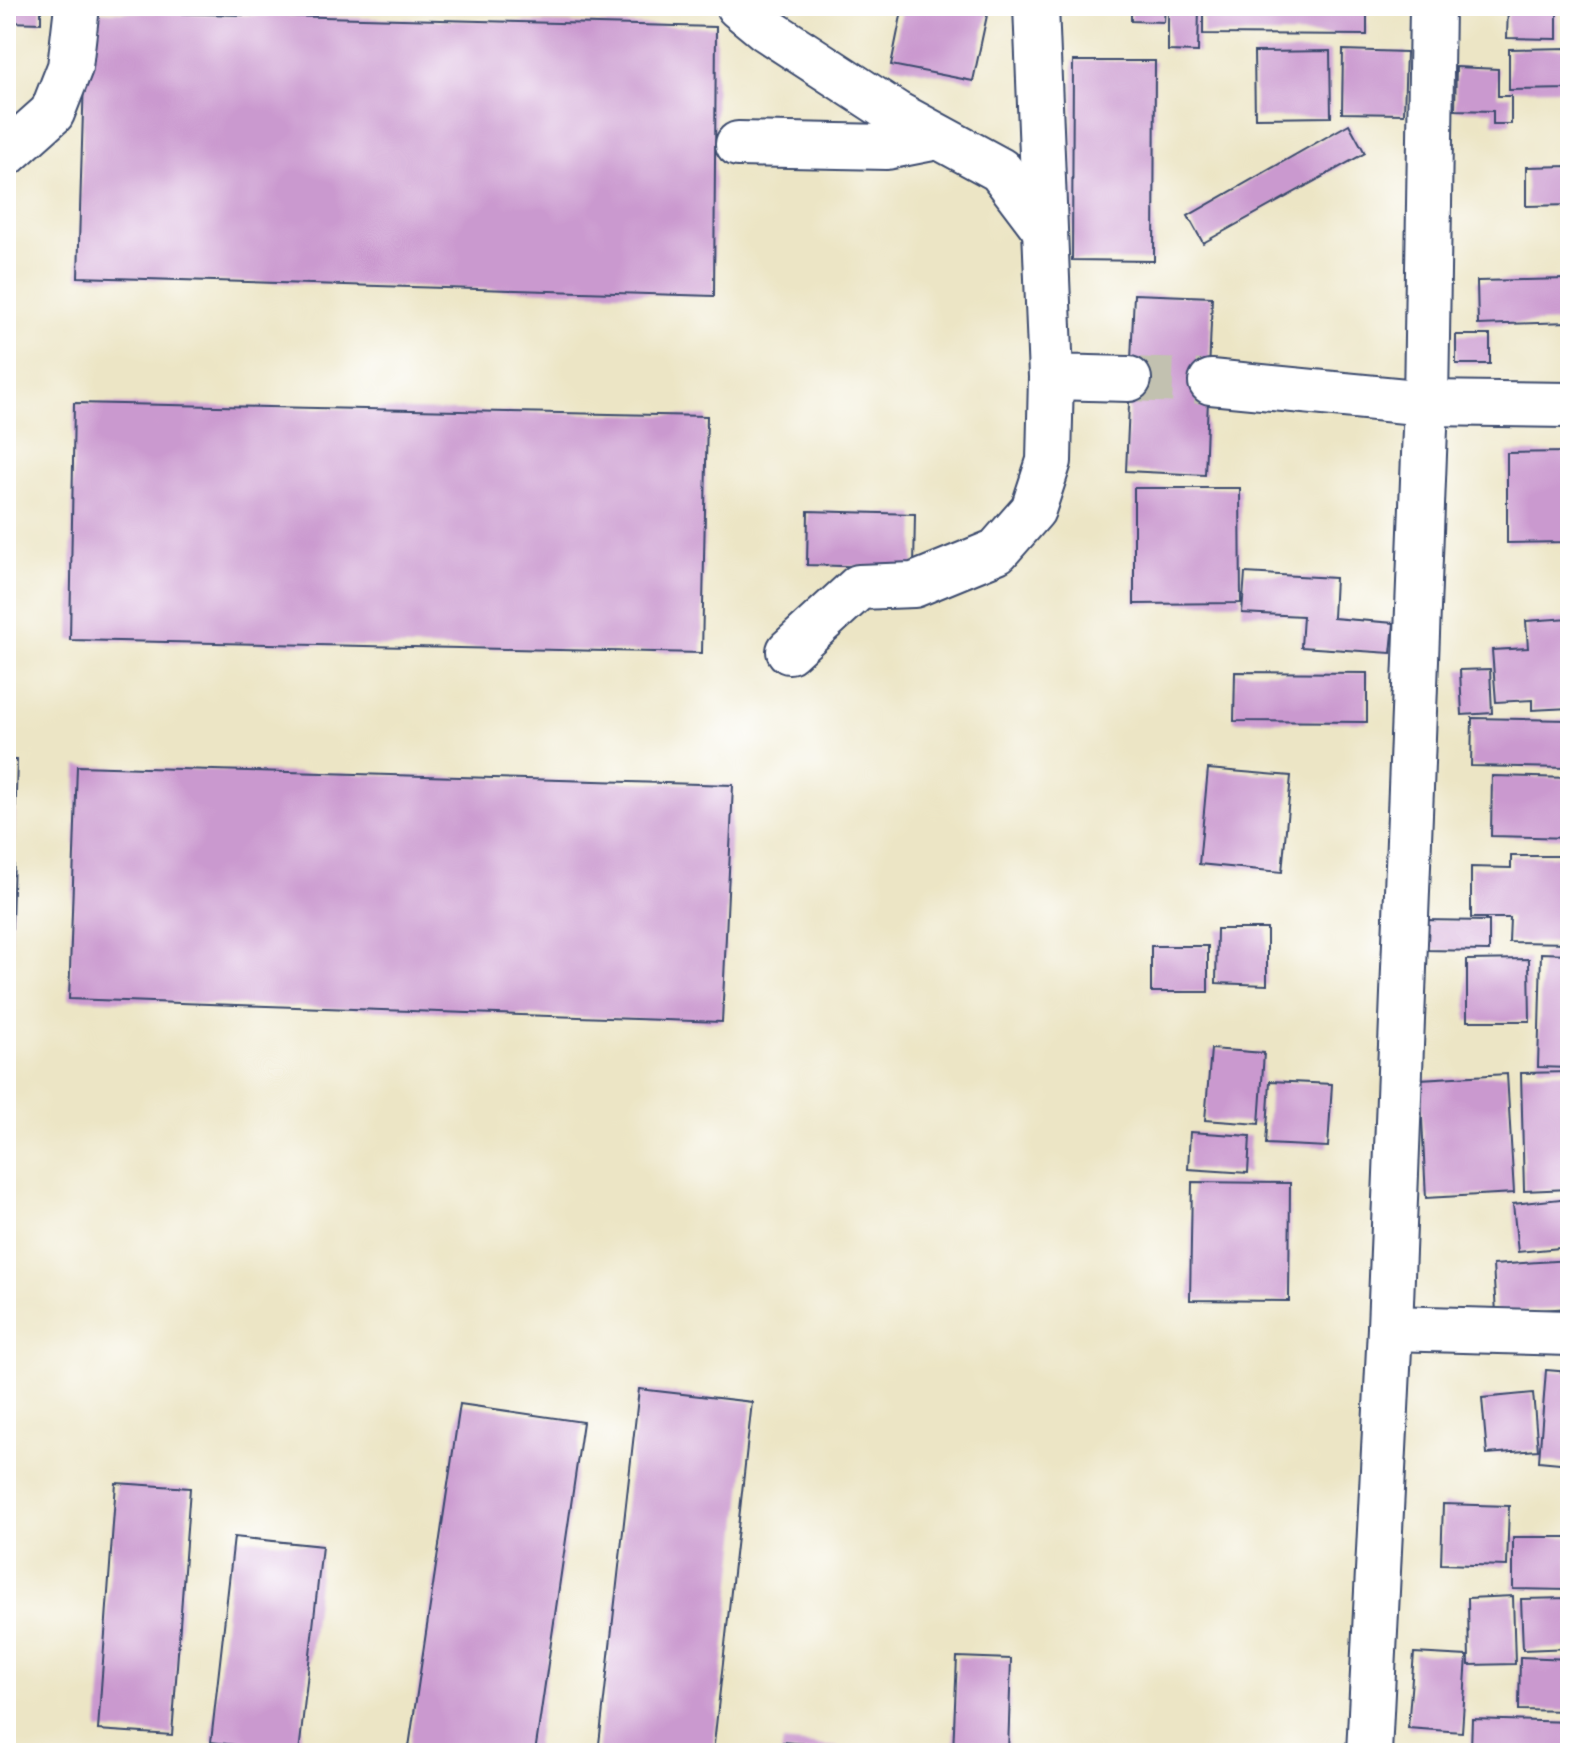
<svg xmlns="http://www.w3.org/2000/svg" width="1576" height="1759" font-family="'Indie Flower',sans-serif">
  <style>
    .building { fill: #ca99cf }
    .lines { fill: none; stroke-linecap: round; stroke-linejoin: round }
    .minor-tunnel { stroke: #c2c1b0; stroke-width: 44; stroke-dasharray: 44 22; stroke-linecap: butt }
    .minor-casing { stroke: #3a4a6d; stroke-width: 48 }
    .minor { stroke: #fff; stroke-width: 44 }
  </style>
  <rect width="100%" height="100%" fill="#fff"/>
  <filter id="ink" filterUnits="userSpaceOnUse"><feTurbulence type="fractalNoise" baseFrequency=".0125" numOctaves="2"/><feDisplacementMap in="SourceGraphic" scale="16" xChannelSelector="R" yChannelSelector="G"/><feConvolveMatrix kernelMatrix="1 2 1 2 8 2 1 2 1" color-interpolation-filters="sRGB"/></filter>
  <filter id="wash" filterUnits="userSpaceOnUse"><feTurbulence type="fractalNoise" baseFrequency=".006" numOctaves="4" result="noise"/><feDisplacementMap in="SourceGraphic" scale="32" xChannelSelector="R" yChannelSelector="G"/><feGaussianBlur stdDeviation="1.8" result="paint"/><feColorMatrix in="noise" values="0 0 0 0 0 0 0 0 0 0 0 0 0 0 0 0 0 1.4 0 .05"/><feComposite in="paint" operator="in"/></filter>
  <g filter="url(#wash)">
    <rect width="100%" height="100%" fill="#ece5c5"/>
    <g id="blocks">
      <g class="building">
        <path d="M8 6H41V23L8 22Z"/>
        <path d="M903 6H989L973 81 891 65Z"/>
        <path d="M1131 6H1165L1164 22 1131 21Z"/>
        <path d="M1168 6H1199L1198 52 1168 51Z"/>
        <path d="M1203 6H1367V35L1203 34Z"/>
        <path d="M1508 6H1557V39L1507 38Z"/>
        <path d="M86 11 716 27 714 296 78 277Z"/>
        <path d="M1570 48V89L1509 90V49Z"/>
        <path d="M1343 50 1406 52 1404 114 1342 113Z"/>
        <path d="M1330 51 1331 117 1255 118 1254 52Z"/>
        <path d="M1073 61H1155L1154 261 1072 260Z"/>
        <path d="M1456 67 1498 69V96H1511V124H1493V111L1455 110Z"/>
        <path d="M1349 124 1365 153 1203 243 1188 216Z"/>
        <path d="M1570 166V205L1526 206V167Z"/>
        <path d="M1567 279 1569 322 1478 325 1477 281Z"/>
        <path d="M1134 294 1212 297 1205 475 1126 471Z"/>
        <rect x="1456" y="335" width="34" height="29"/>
        <path d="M74 403 707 416 702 653 70 640Z"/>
        <path d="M1570 452V542L1507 543V453Z"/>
        <path d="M1134 488H1240L1241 603 1134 604Z"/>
        <path d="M808 511 915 514 914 568 807 565Z"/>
        <path d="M1245 573 1335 578 1333 618 1394 623 1391 653 1301 647 1303 616 1242 613Z"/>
        <path d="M1570 618V708L1532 710V700L1496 702 1492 650 1528 648 1526 621Z"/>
        <path d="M1490 669 1492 713 1462 715 1460 670Z"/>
        <path d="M1235 672 1367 673V722L1234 721Z"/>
        <path d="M1472 718 1570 720V768L1471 766Z"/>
        <path d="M6 760H17L11 955H6Z"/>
        <path d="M77 766 733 785 722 1022 69 999Z"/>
        <path d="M1208 769 1291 776 1282 872 1199 864Z"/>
        <path d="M1492 776 1570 778V838L1491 836Z"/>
        <path d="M1511 856H1570V943L1509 942 1510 918H1471V867L1511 868Z"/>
        <path d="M1423 920 1489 921V951L1422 950Z"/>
        <path d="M1217 929H1267V985L1216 983Z"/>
        <rect x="1151" y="946" width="57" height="46"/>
        <path d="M1541 953 1570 954V1068L1538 1067Z"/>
        <path d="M1529 959 1530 1021H1467V960Z"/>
        <path d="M1211 1049 1264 1053 1259 1124 1205 1120Z"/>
        <path d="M1570 1072V1189L1524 1191 1521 1073Z"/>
        <path d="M1507 1074 1514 1193 1426 1198 1420 1079Z"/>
        <path d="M1270 1081 1332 1084 1328 1147 1266 1144Z"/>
        <path d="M1190 1132 1250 1136 1248 1173 1188 1169Z"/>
        <path d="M1192 1182 1290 1183 1289 1301 1190 1300Z"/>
        <path d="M1570 1198V1247L1518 1252 1513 1204Z"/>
        <path d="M1570 1260V1308L1496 1313 1493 1265Z"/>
        <path d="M1546 1370 1570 1372V1464L1539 1461Z"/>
        <path d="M639 1389 752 1402 713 1753H598Z"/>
        <path d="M1533 1393 1538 1450 1487 1454 1482 1398Z"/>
        <path d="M460 1404 583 1422 535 1753H452L409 1747Z"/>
        <path d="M116 1483 190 1488 172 1735 98 1730Z"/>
        <path d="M1443 1504 1509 1506 1507 1566 1441 1564Z"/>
        <path d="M234 1537 322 1546 299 1753 211 1742Z"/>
        <path d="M1513 1537H1569L1568 1590 1513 1589Z"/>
        <path d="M1513 1596 1515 1664 1469 1665 1468 1598Z"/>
        <path d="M1570 1598V1648L1523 1650 1521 1599Z"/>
        <path d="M1414 1653 1467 1656 1462 1732 1408 1728Z"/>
        <path d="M957 1657 1011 1659 1008 1753H953Z"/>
        <path d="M1520 1657 1570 1659 1569 1711 1519 1710Z"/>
        <path d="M1472 1719 1569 1722 1568 1753 1471 1750Z"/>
        <path d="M783 1742 838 1747 837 1753H781Z"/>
      </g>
    </g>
  </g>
  <g filter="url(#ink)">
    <use href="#blocks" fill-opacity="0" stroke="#3a4a6d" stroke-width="2"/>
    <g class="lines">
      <path class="minor-tunnel" d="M1129 379 1211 382"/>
      <g class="minor-casing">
        <g id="minor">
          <path d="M738 6 766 29 895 113 1000 170 1043 227"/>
          <path d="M1036 6 1051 377 1129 379"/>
          <path d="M738 144 887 147 938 137"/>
          <path d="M6 154 52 113 70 67 77 6"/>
          <path d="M1211 382 1426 403 1570 405"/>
          <path d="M789 651 859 587 914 585 997 551 1033 510 1049 461 1051 377"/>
          <path d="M1390 1328 1570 1333"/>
          <path d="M1369 1753 1390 1328 1426 403 1432 6"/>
        </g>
      </g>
      <use href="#minor" class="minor"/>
    </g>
  </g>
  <rect width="1576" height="1759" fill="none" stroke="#fff" stroke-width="32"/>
</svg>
